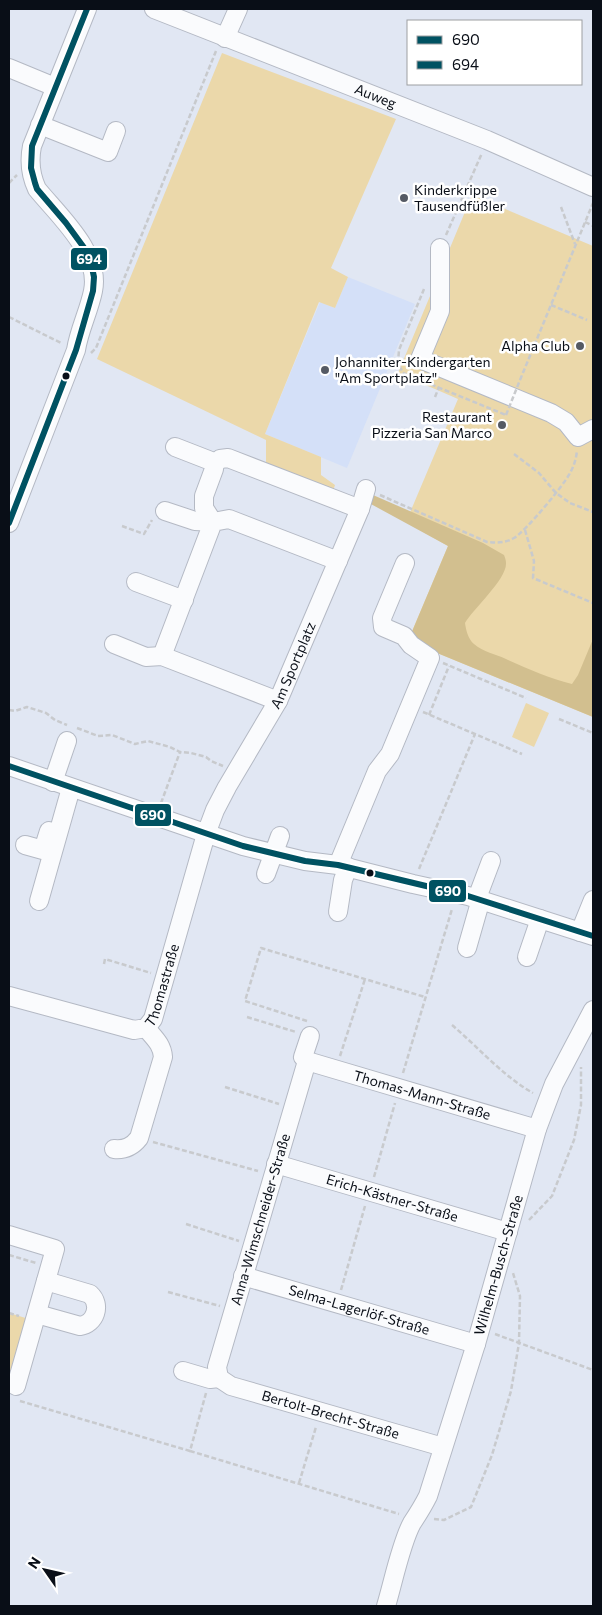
<svg xmlns="http://www.w3.org/2000/svg" width="602" height="1615" font-family="Commissioner,sans-serif">
  <style>
    .built { fill: #d4e0f8 }
    .green { fill: #ebd8aa }
    .forest { fill: #d2bf8f }
    .lines { fill: none; stroke-linecap: round; stroke-linejoin: round }
    .minor-casing { stroke: #b4b9c4; stroke-width: 20 }
    .path { stroke: #c8cacd; stroke-width: 2.5; stroke-dasharray: 5 2.5; stroke-linecap: butt }
    .minor { stroke: #fafbfd; stroke-width: 18 }
    .path-bridge { stroke: #c8cacd; stroke-width: 2.5; stroke-dasharray: 5 2.5; stroke-linecap: butt }
    .bus-1-casing { stroke: #fff; stroke-width: 10 }
    .bus-2-casing { stroke: #fff; stroke-width: 10 }
    .bus-1 { stroke: #005262; stroke-width: 6 }
    .bus-2 { stroke: #005262; stroke-width: 6 }
    .poi-dot { fill: #555a64; stroke: #fff; stroke-width: 2 }
    .bus-dot { fill: #090e17; stroke: #fff; stroke-width: 2 }
    .labels { text-anchor: middle; stroke-width: 5; stroke-linejoin: round; paint-order: stroke }
    .street-label { font-size: 14px; fill: #090e17; stroke: #fff }
    .poi-label { font-size: 14px; fill: #090e17; stroke: #fff; text-anchor: start }
    .line-badge { stroke: #fff; stroke-width: 2 }
    .badge-label { font-size: 14px; text-anchor: middle; font-weight: bold; fill: #fff }
  </style>
  <rect width="100%" height="100%" fill="#e1e7f3"/>
  <path class="built" d="M348 277 415 304 347 468 265 434 320 302 335 308Z"/>
  <g class="green">
    <path d="M222 53 396 119 331 268 348 277 335 308 319 302 265 434 321 457V475L335 485 333 491 266 466V440L97 359Z"/>
    <path d="M472 195 593 246V717L408 641 448 546 406 522 458 399 398 373Z"/>
    <path d="M526 703 549 713 534 747 512 737Z"/>
    <path d="M9 1313 29 1319 9 1382Z"/>
  </g>
  <path class="forest" d="M373 495 483 543 504 555C505 558 506 560 506 563 507 579 473 609 465 623 466 630 468 639 474 644 483 652 496 654 506 659 528 669 549 678 572 684L578 675 593 639V717L408 641 448 546 369 503Z"/>
  <g class="lines">
    <g class="minor-casing">
      <g id="minor">
        <path id="s1" d="M154 9 487 140 593 187"/>
        <path d="M225 38 238 9"/>
        <path d="M9 68 55 87"/>
        <path d="M40 125 108 152 116 131"/>
        <path d="M440 248V311L420 359 551 413 566 422 578 437 593 429"/>
        <path d="M175 447 211 461 214 465V469L204 496V508L213 522"/>
        <path d="M214 465 220 459 228 458 360 509"/>
        <path d="M165 511 195 521 213 522"/>
        <path d="M9 523 76 350C79 330 89 311 93 291 101 253 59 216 37 189 30 174 29 161 32 146L87 9"/>
        <path d="M136 582 184 600"/>
        <path d="M114 644 146 657 162 656 278 701"/>
        <path d="M162 656 213 522 229 519 338 561"/>
        <path d="M9 766 243 846 305 861 338 865 413 884 468 896 593 936"/>
        <path d="M53 782 67 741"/>
        <path d="M25 845 43 850 49 831"/>
        <path d="M338 865 377 771 390 754 430 658 411 645 404 636 383 627 382 618 405 563"/>
        <path d="M266 874 280 836"/>
        <path d="M477 898 491 861"/>
        <path d="M39 901 71 788"/>
        <path d="M338 912 343 880 348 867"/>
        <path d="M580 932 593 900"/>
        <path d="M467 948 481 899"/>
        <path d="M527 957 540 919"/>
        <path id="s2" d="M9 996 134 1030 146 1028 153 1019 206 834 215 810 227 787 278 701 360 509 366 489"/>
        <path id="s3" d="M307 1061 537 1129"/>
        <path d="M307 1061 303 1057 310 1036"/>
        <path d="M114 1149C125 1150 132 1147 139 1138L163 1057C162 1044 154 1038 146 1028"/>
        <path id="s4" d="M276 1164 508 1232"/>
        <path d="M9 1235 55 1249 16 1386"/>
        <path id="s5" d="M243 1276 476 1344"/>
        <path d="M37 1314 80 1326C95 1324 102 1305 90 1294L46 1281"/>
        <path d="M183 1371 210 1379 219 1378"/>
        <path id="s6" d="M219 1378 217 1367 307 1061"/>
        <path id="s7" d="M219 1378 231 1386 443 1447"/>
        <path id="s8" d="M386 1606C393 1583 401 1543 412 1523 418 1514 423 1506 428 1496L476 1344 537 1129 554 1084 593 1010"/>
      </g>
    </g>
    <g class="path">
      <path d="M9 183 17 175"/>
      <path d="M561 207 575 244"/>
      <path d="M585 222 593 226"/>
      <path d="M446 235 482 153"/>
      <path d="M551 305 587 320"/>
      <path d="M9 317 61 343"/>
      <path d="M91 353 96 348 216 51"/>
      <path d="M403 373 506 415"/>
      <path d="M520 380 593 203"/>
      <path d="M405 385 403 373 398 363 399 350 424 289"/>
      <path d="M435 397 439 387"/>
      <path d="M514 454 539 473 556 493 570 503 593 512"/>
      <path d="M380 495 487 542C497 543 505 543 514 538 525 532 564 485 570 473 574 466 576 459 577 451"/>
      <path d="M122 526 144 534 152 520"/>
      <path d="M525 530 534 561 533 578 593 603"/>
      <path d="M443 663 526 698"/>
      <path d="M9 710 15 711 27 707 46 713 55 720 67 725"/>
      <path d="M423 712 522 754"/>
      <path d="M429 715 449 666"/>
      <path d="M559 719 593 733"/>
      <path d="M77 728 98 736 112 735 135 744 148 741 170 747 180 752 191 753 206 757 211 761 223 766"/>
      <path d="M161 803 180 752"/>
      <path d="M419 869 475 734"/>
      <path d="M104 964 105 959 151 973"/>
      <path d="M247 1017 296 1032"/>
      <path d="M307 1021 245 1001 261 948 425 997"/>
      <path d="M452 1025C478 1047 504 1077 533 1093"/>
      <path d="M340 1056 365 979"/>
      <path d="M403 1073 452 909"/>
      <path d="M225 1087 279 1104"/>
      <path d="M153 1142 258 1171"/>
      <path d="M374 1177 395 1103"/>
      <path d="M529 1220 552 1196 574 1140 581 1105V1067"/>
      <path d="M186 1224 239 1241"/>
      <path d="M9 1255 36 1263"/>
      <path d="M341 1290 365 1206"/>
      <path d="M168 1292 220 1306"/>
      <path d="M9 1313 19 1316"/>
      <path d="M495 1334 593 1370"/>
      <path d="M206 1393 190 1451 399 1514"/>
      <path d="M20 1401 190 1451"/>
      <path d="M299 1483 316 1427"/>
      <path d="M434 1519 444 1520 471 1507 492 1455 511 1391 519 1343 520 1296 513 1273"/>
    </g>
    <use href="#minor" class="minor"/>
    <path class="path-bridge" d="M506 415 520 380"/>
    <g class="bus-1-casing">
      <path id="bus-1" d="M9 766 243 846 305 861 338 865 468 896 593 936"/>
    </g>
    <g class="bus-2-casing">
      <path id="bus-2" d="M9 523 76 350 93 291 94 277 91 263 85 249 66 223 37 189 35 183 31 168 32 146 87 9"/>
    </g>
    <use href="#bus-1" class="bus-1"/>
    <use href="#bus-2" class="bus-2"/>
  </g>
  <g class="poi-dot">
    <circle cx="404" cy="198" r="5"/>
    <circle cx="580" cy="346" r="5"/>
    <circle cx="325" cy="370" r="5"/>
    <circle cx="502" cy="425" r="5"/>
  </g>
  <g class="bus-dot">
    <circle cx="66" cy="376" r="4.5"/>
    <circle cx="370" cy="873" r="4.5"/>
  </g>
  <g class="labels">
    <g class="street-label">
      <text dy="5" stroke="none"><textPath href="#s1" startOffset="238">Auweg</textPath></text>
      <text dy="5" stroke="none"><textPath href="#s2" startOffset="536">Am Sportplatz</textPath></text>
      <text dy="5" stroke="none"><textPath href="#s2" startOffset="188">Thomastraße</textPath></text>
      <text dy="5" stroke="none"><textPath href="#s3" startOffset="120">Thomas-Mann-Straße</textPath></text>
      <text dy="5" stroke="none"><textPath href="#s4" startOffset="121">Erich-Kästner-Straße</textPath></text>
      <text dy="5" stroke="none"><textPath href="#s6" startOffset="165">Anna-Wimschneider-Straße</textPath></text>
      <text dy="5" stroke="none"><textPath href="#s8" startOffset="360">Wilhelm-Busch-Straße</textPath></text>
      <text dy="5" stroke="none"><textPath href="#s5" startOffset="121">Selma-Lagerlöf-Straße</textPath></text>
      <text dy="5" stroke="none"><textPath href="#s7" startOffset="118">Bertolt-Brecht-Straße</textPath></text>
    </g>
    <g class="poi-label">
      <text x="414" y="195">Kinderkrippe<tspan x="414" dy="16">Tausendfüßler</tspan></text>
      <text x="570" y="351" text-anchor="end">Alpha Club</text>
      <text x="335" y="367">Johanniter-Kindergarten<tspan x="335" dy="16">"Am Sportplatz"</tspan></text>
      <text x="492" y="422" text-anchor="end">Restaurant<tspan x="492" dy="16">Pizzeria San Marco</tspan></text>
    </g>
  </g>
  <g class="line-badge">
    <rect x="70" y="247" width="38" height="24" rx="5" fill="#005262"/>
    <rect x="134" y="803" width="38" height="24" rx="5" fill="#005262"/>
    <rect x="428" y="879" width="39" height="24" rx="5" fill="#005262"/>
  </g>
  <g class="badge-label">
    <text x="89" y="264">694</text>
    <text x="153" y="820">690</text>
    <text x="448" y="896">690</text>
  </g>
  <rect width="602" height="1615" fill="none" stroke="#090e17" stroke-width="20"/>
  <rect x="407" y="20" width="175" height="65" fill="#ffffff" stroke="#9d9fa2"/>
  <rect x="417" y="36" width="25" height="8" fill="#005262" stroke="#9d9fa2"/>
  <text x="452" y="45" font-size="15" fill="#090e17">690</text>
  <rect x="417" y="61" width="25" height="8" fill="#005262" stroke="#9d9fa2"/>
  <text x="452" y="70" font-size="15" fill="#090e17">694</text>
  <g transform="translate(45 1570) rotate(304)" stroke="#ffffff" stroke-width="4" paint-order="stroke">
  <path d="M0-4L9 19L0 12L-9 19Z" fill="#090e17"/>
  <text y="-8" font-size="14" font-weight="bold" text-anchor="middle" fill="#090e17">N</text>
  </g>
</svg>
